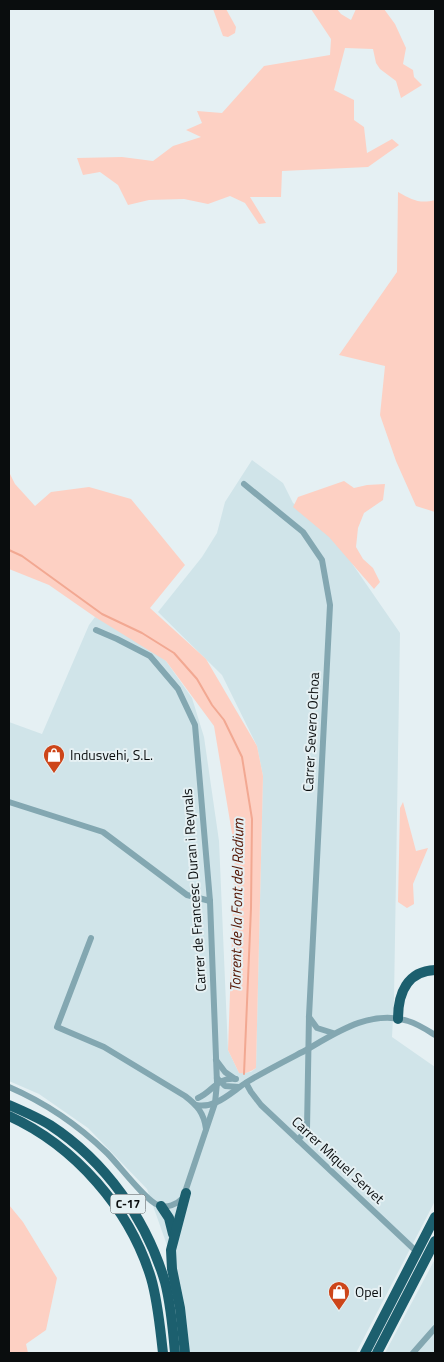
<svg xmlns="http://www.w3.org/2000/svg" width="444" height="1362" font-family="'Titillium Web',sans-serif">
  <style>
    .built { fill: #d0e4e9 }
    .green { fill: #fdd0c3 }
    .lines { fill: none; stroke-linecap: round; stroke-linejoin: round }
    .stream { stroke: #f2a892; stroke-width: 2 }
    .minor { stroke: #83a7b1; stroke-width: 6 }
    .trunk { stroke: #1c5f6e; stroke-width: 10 }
    .labels { text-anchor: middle; stroke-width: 4; stroke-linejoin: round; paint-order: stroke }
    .shield { fill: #e5f0f3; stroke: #4c5153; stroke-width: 1 }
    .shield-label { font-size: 12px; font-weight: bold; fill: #0a0d0e }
    .street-label { font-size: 14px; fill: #0a0d0e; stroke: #e5f0f3 }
    .poi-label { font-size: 14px; fill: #0a0d0e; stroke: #e5f0f3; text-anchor: start }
    .water-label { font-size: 15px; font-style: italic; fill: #541300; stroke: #e5f0f3 }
  </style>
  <rect width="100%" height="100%" fill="#e5f0f3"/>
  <g class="built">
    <path d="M252 460 283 483 293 503 331 533 400 633 394 999 392 1037 435 1067V1201L356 1353H189L173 1262 147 1189 88 1128 39 1094 9 1081V722L42 734 89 625 95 617 139 639 166 661 192 698 204 737 219 841 228 1050 239 1073 251 1072 256 1068 263 776 257 746 222 675 158 612 202 557 217 533 225 502Z"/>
    <path d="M435 1259V1353H385Z"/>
  </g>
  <g class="green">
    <path d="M213 9H226L236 27 235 33 228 37 223 36Z"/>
    <path d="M311 9H337L341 14 351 20 356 9H384L395 24 406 48 403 64 413 70 414 77 422 85 401 98 396 81 380 69 376 63 373 49 345 48 334 90 354 100V120L364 127 367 153 392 139 399 145 368 167 282 171 281 197H250L266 223 259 224 245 203 230 196 208 204 184 199 149 200 128 205 118 185 100 172 83 175 77 158 122 157 153 161 173 146 201 137 186 130 202 123 197 111 222 113 264 66 330 55 331 39Z"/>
    <path d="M398 192C412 200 420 204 435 200V512L416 506 396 461 380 415 385 366 339 355 397 272Z"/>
    <path d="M9 472 15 484 35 506 51 492 89 487 131 499 185 565 150 608 206 659 257 746 263 776 256 1068C250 1072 246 1074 239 1073L228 1050 235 851 214 726 166 661 95 617 49 585 9 569Z"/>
    <path d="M344 481 354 488 367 485 385 484 383 500 364 513 358 528 356 547 363 559 373 568 380 582 374 589 329 537 293 507 298 497Z"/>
    <path d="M403 802 416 851 428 848 413 884 414 904 407 908 398 902 400 808Z"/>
    <path d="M9 1205 23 1222 57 1278 46 1330 26 1344 28 1353H9Z"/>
  </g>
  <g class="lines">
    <path class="stream" d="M9 550 22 556 102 614 142 633 174 653 197 679 212 705 224 720 242 757 252 819 251 908 244 1074"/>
    <g class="minor">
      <path d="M244 484 303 532 322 560 330 605 309 1016 307 1129 298 1140"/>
      <path d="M9 802 103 832 187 895 210 901"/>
      <path d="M91 938 57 1027 104 1047 185 1096C197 1105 204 1113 206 1129"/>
      <path d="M309 1017 317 1028 333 1033"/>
      <path d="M216 1060 225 1072 235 1079"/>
      <path d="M217 1078 225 1086 239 1087"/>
      <path d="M246 1083 251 1092 261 1105 417 1252"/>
      <path d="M9 1087C46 1103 78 1125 107 1153 119 1165 146 1201 158 1205 167 1209 177 1204 183 1198L215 1103 217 1083 210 901 195 725 178 689 150 656 117 639 96 630"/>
      <path d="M198 1098C214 1091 216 1077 236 1079"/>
      <path d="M196 1105C216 1109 231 1092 247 1082 267 1070 287 1060 308 1049 337 1032 372 1009 408 1021 418 1024 427 1030 435 1035"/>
      <path d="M413 1353 435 1328"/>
    </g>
    <g class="trunk">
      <path d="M398 1019C398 994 407 971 435 970"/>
      <path d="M9 1105C23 1111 37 1117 50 1125 105 1161 146 1218 165 1282 171 1305 173 1329 175 1353"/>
      <path d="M9 1116C75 1146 130 1209 151 1278 158 1302 160 1328 163 1353"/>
      <path d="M161 1206 169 1218 173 1234"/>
      <path d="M185 1353 180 1308 172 1269 171 1250 186 1193"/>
      <path d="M365 1353 435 1217"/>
      <path d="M377 1353 435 1241"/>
    </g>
  </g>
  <defs>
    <g id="shop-pin" transform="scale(1.125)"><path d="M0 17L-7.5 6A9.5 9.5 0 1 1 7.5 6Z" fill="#cd4519" stroke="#e5f0f3"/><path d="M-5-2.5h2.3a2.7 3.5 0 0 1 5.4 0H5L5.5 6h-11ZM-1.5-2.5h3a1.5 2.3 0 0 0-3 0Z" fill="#fff"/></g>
  </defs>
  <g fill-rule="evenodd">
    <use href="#shop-pin" x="54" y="755"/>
    <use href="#shop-pin" x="339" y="1292"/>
  </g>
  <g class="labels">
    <rect class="shield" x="110.5" y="1194.5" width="35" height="19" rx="4"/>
    <g class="shield-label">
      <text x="128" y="1208">C-17</text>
    </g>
    <g class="street-label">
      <text transform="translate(311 732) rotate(-87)" y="5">Carrer Severo Ochoa</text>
      <text transform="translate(194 890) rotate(-94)" y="5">Carrer de Francesc Duran i Reynals</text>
      <text transform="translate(338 1160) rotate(43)" y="5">Carrer Miquel Servet</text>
    </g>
    <g class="poi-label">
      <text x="70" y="760">Indusvehi, S.L.</text>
      <text x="355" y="1297">Opel</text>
    </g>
    <g class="water-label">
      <text transform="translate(237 905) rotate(-89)" y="5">Torrent de la Font del Ràdium</text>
    </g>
  </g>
  <rect width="444" height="1362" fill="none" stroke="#0a0d0e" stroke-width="20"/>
</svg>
